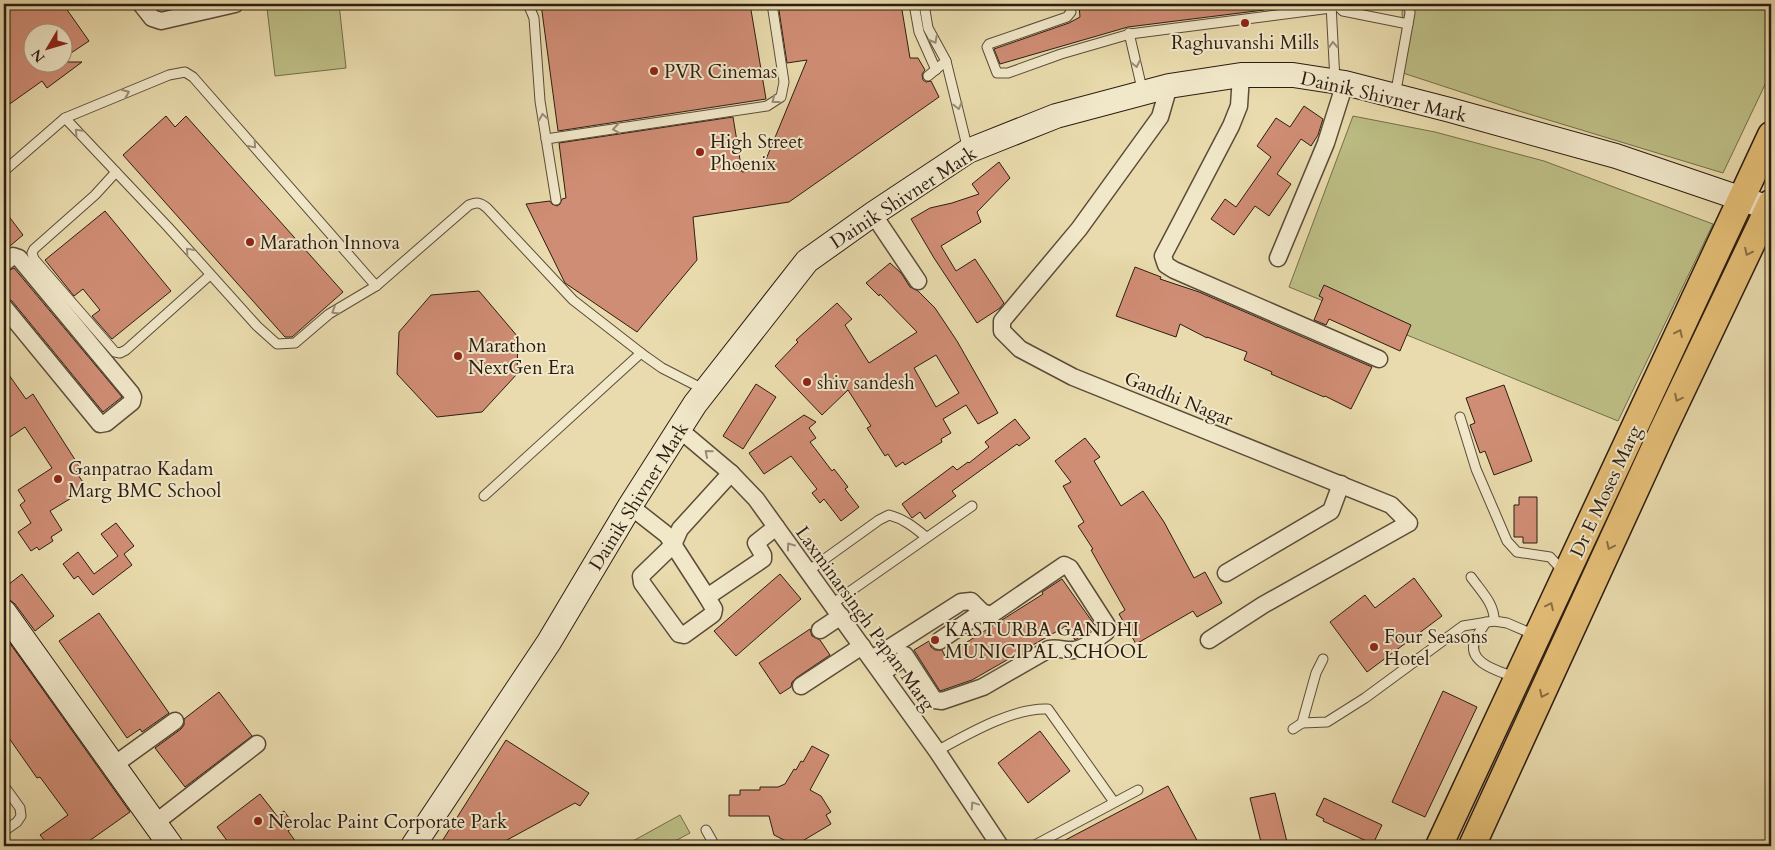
<svg xmlns="http://www.w3.org/2000/svg" width="1775" height="850" font-family="Cardo,serif">
  <style>
    .green { fill: #bdbe85; stroke: #746e4c }
    .building { fill: #d08d75; stroke: #2c1d12; fill-rule: evenodd }
    .lines { fill: none; stroke-linecap: round; stroke-linejoin: round }
    .lane-casing { stroke: #5b4c39; stroke-width: 11 }
    .street-casing { stroke: #5b4c39; stroke-width: 19 }
    .secondary-casing { stroke: #2c1d12; stroke-width: 26 }
    .primary-casing { stroke: #2c1d12; stroke-width: 29 }
    .lane { stroke: #f1e8ca; stroke-width: 9 }
    .street { stroke: #f1e8ca; stroke-width: 16 }
    .secondary { stroke: #f1e8ca; stroke-width: 24 }
    .primary { stroke: #e4be76; stroke-width: 26 }
    .oneway { stroke: #988d77 }
    .oneway2 { stroke: #886e44 }
    .poi-dot { fill: #8f2418; stroke: #f1e8ca; stroke-width: 2 }
    .labels { text-anchor: middle; stroke-width: 4; stroke-linejoin: round; paint-order: stroke }
    .poi-label { font-size: 19px; fill: #2c1d12; stroke: #f1e8ca; text-anchor: start }
    .street-label { font-size: 19px; fill: #2c1d12; stroke: #f1e8ca }
  </style>
  <rect width="100%" height="100%" fill="#e9dbad"/>
  <filter id="stains"><feTurbulence type="fractalNoise" baseFrequency=".004" numOctaves="4"/><feColorMatrix values="0 0 0 0 .2 0 0 0 0 .09 0 0 0 0 .02 0 0 0 .5 -.17"/></filter>
  <radialGradient id="worn" r=".72"><stop offset=".6" stop-color="#630" stop-opacity="0"/><stop offset="1" stop-color="#630" stop-opacity=".3"/></radialGradient>
  <g class="green">
    <path d="M308 4H339L346 68 275 76 267 8Z"/>
    <path d="M1402 4H1771V72L1723 173 1519 111 1403 73Z"/>
    <path d="M1353 116 1435 132 1544 161 1713 224 1618 421 1289 287Z"/>
    <path d="M680 815 690 833 666 846H634L631 842Z"/>
  </g>
  <g class="building">
    <path d="M4 4H63L89 41 62 59V32H32V62H82L47 88 42 81 4 108Z"/>
    <path d="M541 4H750L766 99 558 131Z"/>
    <path d="M778 4H901L910 58H918L925 70 922 74 923 80 926 82 931 81 939 97 789 202 693 217 697 260 637 332 565 283 526 204 550 201 552 204 557 206 560 204 562 199 566 198 559 143 733 117 742 172 762 169 807 60 787 63Z"/>
    <path d="M1079 4H1263L1264 10 1128 27 1000 64 994 49 1069 23 1080 17Z"/>
    <path d="M1304 106 1323 119 1318 135 1311 146 1301 139 1277 174 1291 184 1269 216 1255 206 1234 235 1211 219 1225 199 1236 207 1271 157 1257 146 1276 118 1290 127Z"/>
    <path d="M166 116 175 127 186 116 343 292 292 337H285L123 155Z"/>
    <path d="M999 162 1010 178 977 212 981 222 941 246 956 271 975 259 1004 303 1000 308 977 323 934 258 911 219 930 208 952 203 979 194 972 184Z"/>
    <path d="M4 210 23 235 4 251Z"/>
    <path d="M105 211 171 291 112 339 92 316 100 310 83 289 74 296 45 260Z"/>
    <path d="M890 263 901 273 910 287 918 291 935 308 957 341 998 413 978 424 966 405 943 419 951 433 941 439 942 442 905 465 903 462 896 467 888 454 885 456 867 428 871 426 848 390 822 415 775 366 798 342 796 340 837 303 852 319 845 325 869 363 917 332 880 294 879 296 866 283ZM936 355 959 393 936 407 914 368Z"/>
    <path d="M1135 267 1161 277 1160 279 1199 292 1372 367 1351 409 1325 396 1324 397 1271 374 1272 372 1244 360 1247 352 1207 337V338L1180 324 1176 337 1116 316Z"/>
    <path d="M14 268 122 397 103 412 12 301 4 297V273Z"/>
    <path d="M1324 285 1411 325 1400 351 1329 319 1326 325 1314 320 1323 298 1319 296Z"/>
    <path d="M479 291 518 337 517 374 482 412 437 417 397 374 399 332 431 295Z"/>
    <path d="M4 368 26 399 33 394 81 469 76 472 85 485 71 495 73 497 50 511 62 530 51 537 53 541 39 550 37 547 31 551 18 532 31 523 20 505 25 501 18 490 52 468 25 427 4 441Z"/>
    <path d="M756 384 776 397 743 449 723 436Z"/>
    <path d="M1504 385 1532 461 1494 475 1485 451 1480 453 1470 425 1475 423 1466 398Z"/>
    <path d="M804 415 816 422 809 428 816 438 810 442 832 471 834 469 848 487 845 489 859 507 841 521 824 499 820 503 812 493 817 489 791 456 764 474 749 453Z"/>
    <path d="M1015 419 1030 438 1019 446 1017 444 952 491 956 496 925 519 920 512 912 518 902 504 953 466 957 470 968 462 969 463 989 447 985 442Z"/>
    <path d="M1085 438 1100 457 1094 461 1121 506 1143 491 1164 522 1194 578 1205 572 1222 603 1197 617 1193 611 1136 644 1119 614 1125 610 1091 550 1093 549 1078 526 1084 522 1063 486 1071 482 1055 461Z"/>
    <path d="M1519 497H1537V543H1523V537H1514V505H1519Z"/>
    <path d="M116 523 134 546 124 554 132 565 93 595 78 576 74 579 63 564 78 552 94 574 118 556 101 534Z"/>
    <path d="M22 574 54 616 35 631 15 604 10 600 4 598V588Z"/>
    <path d="M780 574 801 599 736 656 714 631Z"/>
    <path d="M1414 578 1442 616 1367 672 1330 622 1365 595 1375 608Z"/>
    <path d="M1062 579 1096 627 1075 640 1066 626 972 680 940 691 914 650 929 641 931 647 935 650H942L945 656 1043 594 1042 592Z"/>
    <path d="M99 613 169 713 142 732 140 729 127 738 59 641Z"/>
    <path d="M810 629 812 636 820 640 830 655 796 678 792 682 791 687 780 694 759 663Z"/>
    <path d="M4 635 130 812 82 846H49L40 835 68 815 40 777 37 778 4 731Z"/>
    <path d="M1443 691 1477 707 1425 817 1392 802Z"/>
    <path d="M219 692 252 736 185 787 155 748 181 729 184 725V719Z"/>
    <path d="M1040 731 1070 771 1028 803 998 763Z"/>
    <path d="M506 740 589 793 580 806 575 803 496 846H439Z"/>
    <path d="M812 746 829 755 810 790 821 796 831 812 826 815 831 824 794 846H789L786 841 774 835 769 816H729V795H740V790H760V787H778L785 784 794 769 796 770 801 761 803 762Z"/>
    <path d="M1168 786 1200 846H1054Z"/>
    <path d="M1275 793 1288 846H1262L1250 798Z"/>
    <path d="M260 794 277 816 284 811 295 826 288 831 299 846H231L217 827Z"/>
    <path d="M1324 798 1382 825 1373 844 1323 821 1324 819 1316 815Z"/>
  </g>
  <g class="lines">
    <g class="lane-casing">
      <g id="lane">
        <path d="M528 4 534 18 540 101 556 200"/>
        <path d="M914 4 919 32 936 70"/>
        <path d="M924 4 928 28 946 61 928 76"/>
        <path d="M1069 4 1071 12 1067 17 989 44 987 47 997 73H1008L1061 54 1130 34 1331 8"/>
        <path d="M1331 4 1335 81"/>
        <path d="M1336 4 1343 11 1408 24"/>
        <path d="M1129 33 1143 93"/>
        <path d="M946 61 968 150"/>
        <path d="M1395 96 1410 13 1409 4"/>
        <path d="M65 118 168 227 257 326 277 344 295 343 329 314 376 286 469 205C477 202 480 202 487 208L573 300 645 356 662 368 705 390"/>
        <path d="M546 139 767 106 781 97 784 82 772 4"/>
        <path d="M4 171 65 118 169 75 185 72 193 77 376 286"/>
        <path d="M116 172 95 195 34 249 32 253 34 259 115 352 120 353 126 350 210 275"/>
        <path d="M1460 417 1476 469 1507 541 1517 552 1550 557 1564 572"/>
        <path d="M484 496 641 353"/>
        <path d="M808 571 879 520 889 515C904 519 914 527 926 537"/>
        <path d="M1471 577C1480 590 1495 604 1494 621"/>
        <path d="M832 604 972 506"/>
        <path d="M1486 622C1483 628 1477 634 1475 640 1466 663 1499 671 1514 677"/>
        <path d="M1302 723 1316 673 1323 659"/>
        <path d="M1293 729 1302 723 1327 722 1365 698 1463 626 1494 621 1507 623 1535 635"/>
        <path d="M937 751C966 735 1014 707 1048 709L1114 802"/>
        <path d="M4 786 20 808 21 816 17 822 4 831"/>
        <path d="M706 830 715 846"/>
        <path d="M1033 846 1138 790"/>
      </g>
    </g>
    <g class="street-casing">
      <g id="street">
        <path d="M141 4 152 18 161 21 235 4"/>
        <path d="M1241 75 1239 106 1231 126 1163 256 1166 265 1174 270 1379 359"/>
        <path d="M1169 86 1160 117 1079 229 1002 321V331L1020 349 1073 377 1391 505 1409 523 1263 605 1209 640"/>
        <path d="M873 214 918 281"/>
        <path d="M1278 258 1326 143 1345 83"/>
        <path d="M4 263 13 256 19 258 131 393 133 397 132 402 106 423 100 424 4 307"/>
        <path d="M680 430 731 473 756 499 937 751 1000 846"/>
        <path d="M630 506 667 535 707 597 763 559V555L756 543 776 527"/>
        <path d="M1226 573 1331 511 1341 484"/>
        <path d="M707 597 714 609 713 614 684 635 679 634 642 583 641 576 673 545 680 529 731 473"/>
        <path d="M820 630 841 616"/>
        <path d="M939 641 982 612"/>
        <path d="M872 659 961 602 971 601 982 612 991 615 1064 565 1070 568 1108 627 1106 632C1097 638 1085 649 1074 650 1065 651 1058 647 1049 649L983 687 942 701 935 700 933 698 905 655"/>
        <path d="M882 673 898 662"/>
        <path d="M801 686 862 646"/>
        <path d="M114 765 175 721"/>
        <path d="M155 823 257 744"/>
      </g>
    </g>
    <g class="secondary-casing">
      <g id="secondary">
        <path d="M4 612 171 846"/>
        <path d="M413 846 549 642 630 506 695 404 807 261 873 214 968 151 1056 116 1169 86 1241 75H1293L1345 83 1450 110 1616 156 1769 208"/>
      </g>
    </g>
    <g class="primary-casing">
      <g id="primary">
        <path d="M1439 846 1771 135"/>
        <path d="M1472 846 1662 432 1771 203"/>
      </g>
    </g>
    <use href="#lane" class="lane"/>
    <use href="#street" class="street"/>
    <use href="#secondary" class="secondary"/>
    <use href="#primary" class="primary"/>
  </g>
  <defs><path id="oneway-chevron" d="M-2-3.5L2.5 0L-2 3.5" fill="none" stroke-width="1.6" stroke-linecap="round" stroke-linejoin="round" transform="scale(1.25)"/></defs>
  <g class="oneway">
    <use href="#oneway-chevron" transform="translate(934 40) rotate(62)"/>
    <use href="#oneway-chevron" transform="translate(1333 45) rotate(-93)"/>
    <use href="#oneway-chevron" transform="translate(1136 64) rotate(78)"/>
    <use href="#oneway-chevron" transform="translate(126 93) rotate(-23)"/>
    <use href="#oneway-chevron" transform="translate(775 100) rotate(142)"/>
    <use href="#oneway-chevron" transform="translate(958 106) rotate(76)"/>
    <use href="#oneway-chevron" transform="translate(543 117) rotate(-99)"/>
    <use href="#oneway-chevron" transform="translate(616 129) rotate(172)"/>
    <use href="#oneway-chevron" transform="translate(78 132) rotate(-134)"/>
    <use href="#oneway-chevron" transform="translate(253 145) rotate(49)"/>
    <use href="#oneway-chevron" transform="translate(189 251) rotate(-131)"/>
    <use href="#oneway-chevron" transform="translate(335 311) rotate(148)"/>
    <use href="#oneway-chevron" transform="translate(708 453) rotate(-140)"/>
    <use href="#oneway-chevron" transform="translate(790 546) rotate(-126)"/>
    <use href="#oneway-chevron" transform="translate(974 805) rotate(-124)"/>
  </g>
  <g class="oneway2">
    <use href="#oneway-chevron" transform="translate(1748 252) rotate(116)"/>
    <use href="#oneway-chevron" transform="translate(1679 333) rotate(-65)"/>
    <use href="#oneway-chevron" transform="translate(1678 398) rotate(116)"/>
    <use href="#oneway-chevron" transform="translate(1610 546) rotate(115)"/>
    <use href="#oneway-chevron" transform="translate(1550 606) rotate(-64)"/>
    <use href="#oneway-chevron" transform="translate(1543 694) rotate(115)"/>
  </g>
  <g class="poi-dot">
    <circle cx="1245" cy="23" r="5"/>
    <circle cx="654" cy="71" r="5"/>
    <circle cx="700" cy="152" r="5"/>
    <circle cx="250" cy="242" r="5"/>
    <circle cx="458" cy="356" r="5"/>
    <circle cx="807" cy="382" r="5"/>
    <circle cx="58" cy="479" r="5"/>
    <circle cx="935" cy="640" r="5"/>
    <circle cx="1374" cy="647" r="5"/>
    <circle cx="258" cy="821" r="5"/>
  </g>
  <g class="labels">
    <g class="poi-label">
      <text x="1245" y="49" text-anchor="middle">Raghuvanshi Mills</text>
      <text x="664" y="78">PVR Cinemas</text>
      <text x="710" y="148">High Street<tspan x="710" dy="22">Phoenix</tspan></text>
      <text x="260" y="249">Marathon Innova</text>
      <text x="468" y="352">Marathon<tspan x="468" dy="22">NextGen Era</tspan></text>
      <text x="817" y="389">shiv sandesh</text>
      <text x="68" y="475">Ganpatrao Kadam<tspan x="68" dy="22">Marg BMC School</tspan></text>
      <text x="945" y="636">KASTURBA GANDHI<tspan x="945" dy="22">MUNICIPAL SCHOOL</tspan></text>
      <text x="1384" y="643">Four Seasons<tspan x="1384" dy="22">Hotel</tspan></text>
      <text x="268" y="828">Nerolac Paint Corporate Park</text>
    </g>
    <g class="street-label">
      <text transform="translate(1384 96) rotate(13)" y="7">Dainik Shivner Mark</text>
      <text transform="translate(903 197) rotate(-33)" y="7">Dainik Shivner Mark</text>
      <text transform="translate(1179 398) rotate(22)" y="7">Gandhi Nagar</text>
      <text transform="translate(1605 491) rotate(-65)" y="7">Dr E Moses Marg</text>
      <text transform="translate(638 496) rotate(-58)" y="7">Dainik Shivner Mark</text>
      <text transform="translate(866 618) rotate(54)" y="7">Laxminarsingh Papan Marg</text>
    </g>
  </g>
  <rect width="1775" height="850" fill="none" stroke="#e9dbad" stroke-width="20"/>
  <rect x="5" y="5" width="1765" height="840" fill="none" stroke="#2c1d12" stroke-width="2.5"/>
  <rect x="10" y="10" width="1755" height="830" fill="none" stroke="#2c1d12"/>
  <g transform="translate(48 48) rotate(232)"><circle r="24" fill="#f1e8ca" stroke="#a29780"/>
  <path d="M0-4L9 19L0 12L-9 19Z" fill="#8f2418"/>
  <text y="-8" font-size="14" font-weight="bold" text-anchor="middle" fill="#2c1d12">N</text>
  </g>
  <rect width="100%" height="100%" filter="url(#stains)"/>
  <rect width="100%" height="100%" fill="url(#worn)"/>
</svg>
